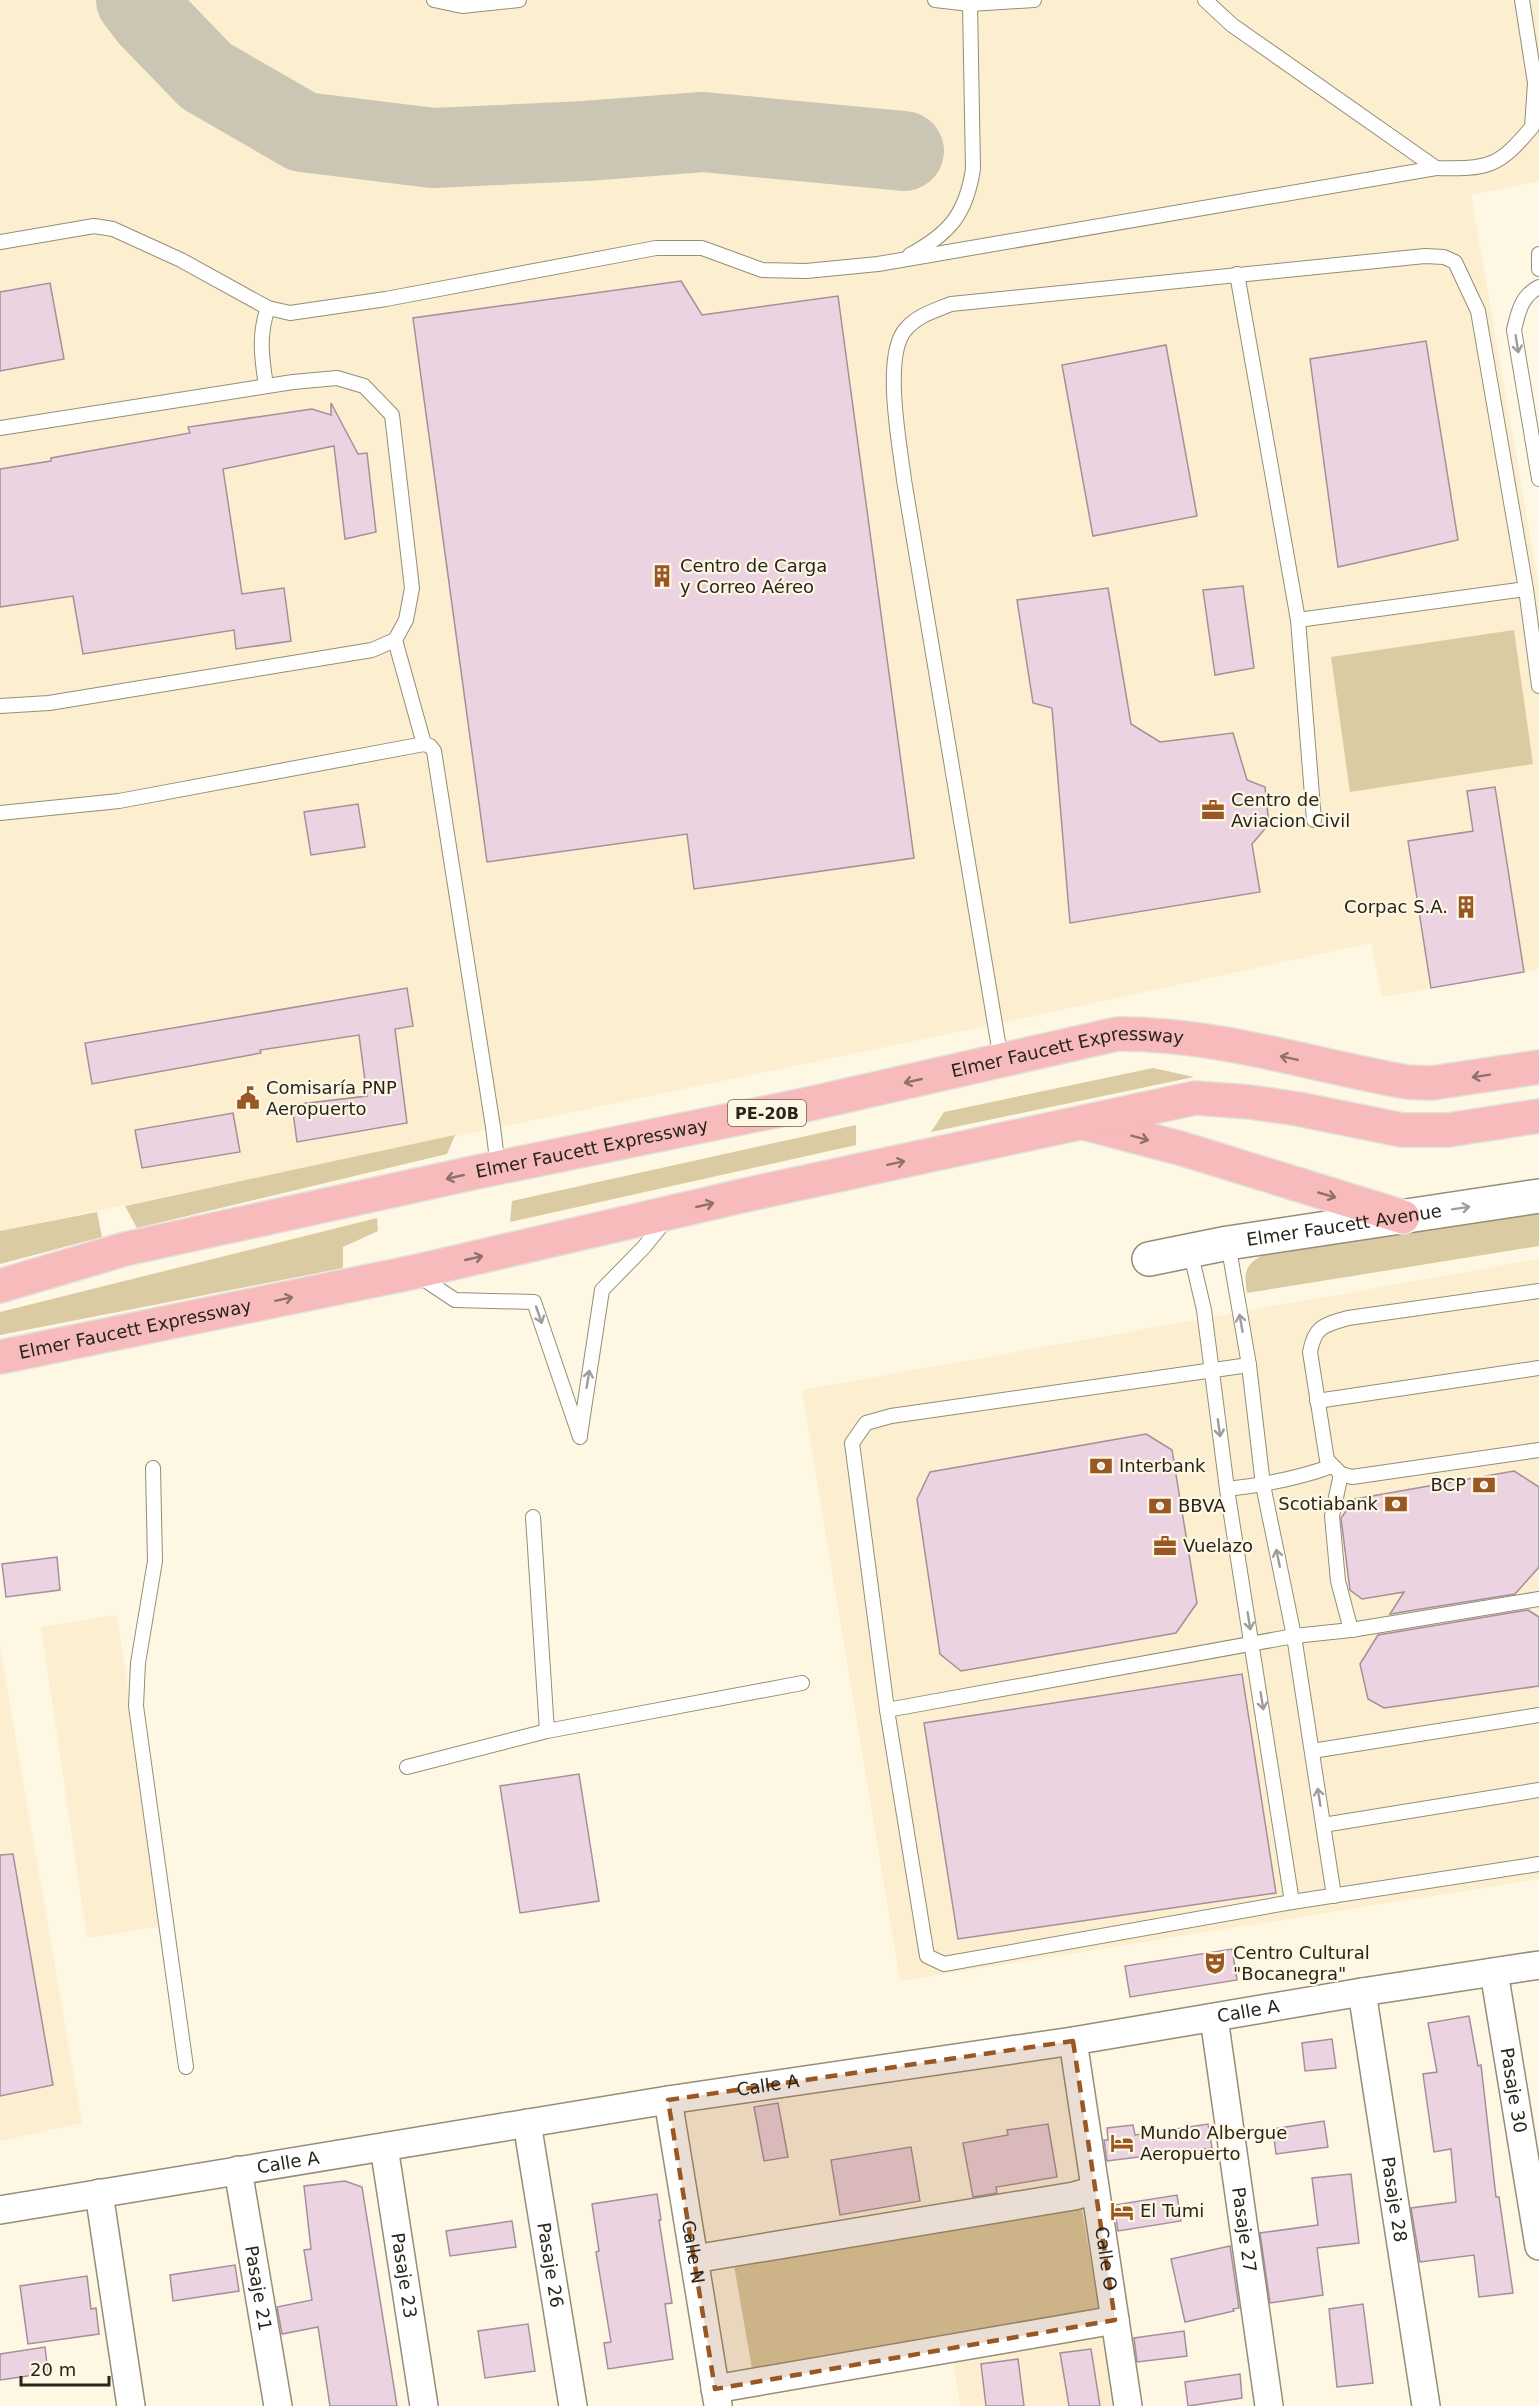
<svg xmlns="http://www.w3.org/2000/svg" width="1539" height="2406" font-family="'DejaVu Sans',sans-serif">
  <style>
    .built { fill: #fbefd0 }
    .green { fill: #dacba2 }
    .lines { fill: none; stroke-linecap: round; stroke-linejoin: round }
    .taxiway { stroke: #cbc5b4; stroke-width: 80 }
    .building { fill: #ecd3e1; stroke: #a58f9b; stroke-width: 1.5 }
    .lane-casing { stroke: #948d77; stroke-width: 16 }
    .street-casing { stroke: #948d77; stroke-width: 30 }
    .secondary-casing { stroke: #948d77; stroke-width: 36 }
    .highway-casing { stroke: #e1e0df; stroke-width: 36 }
    .lane { stroke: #fff; stroke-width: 14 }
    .street { stroke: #fff; stroke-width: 27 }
    .secondary { stroke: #fff; stroke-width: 33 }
    .highway { stroke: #f6bbba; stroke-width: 33 }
    .oneway { stroke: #9e9d99 }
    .oneway2 { stroke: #8f706b }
    .marked { fill: #985723; fill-opacity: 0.2; stroke: #985723; stroke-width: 4.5; stroke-dasharray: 12 8; stroke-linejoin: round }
    .labels { text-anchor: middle; stroke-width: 4.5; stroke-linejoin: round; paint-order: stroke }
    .shield { fill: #fef7e4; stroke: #686458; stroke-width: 1.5 }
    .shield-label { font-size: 16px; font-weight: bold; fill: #28251c }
    .poi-label { font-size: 18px; fill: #28251c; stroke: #fef7e4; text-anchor: start }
    .street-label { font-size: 18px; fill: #28251c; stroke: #fef7e4 }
  </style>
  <rect width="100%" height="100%" fill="#fef7e4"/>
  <g class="built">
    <path d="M0 0H1539V181L1471 195 1539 587V969L1382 997 1371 943 996 1024 0 1231Z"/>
    <path d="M1539 1259V1879L900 1981 802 1390Z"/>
    <path d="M117 1615 163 1926 87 1938 41 1627Z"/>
    <path d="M0 1647 82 2123 0 2141Z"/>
    <path d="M1104 2336 1114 2406H960L953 2360Z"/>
  </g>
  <g class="green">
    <path d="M1514 630 1533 764 1350 792 1331 657Z"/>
    <path d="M1153 1068 1194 1077 931 1132 944 1112Z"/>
    <path d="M856 1125V1145L510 1222 512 1201Z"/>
    <path d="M455 1135 447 1154 137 1228 125 1206Z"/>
    <path d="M97 1212 102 1237 0 1264V1231Z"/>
    <path d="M1539 1212V1246L1247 1293C1244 1273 1244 1265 1263 1255Z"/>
    <path d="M377 1218 378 1231 343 1247V1268L0 1335V1312Z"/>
    <path d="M1081 2204 1099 2308 752 2369 734 2265Z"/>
  </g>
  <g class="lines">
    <path class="taxiway" d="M136 0 149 17 206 76 303 132 433 148 585 141 703 132 904 151"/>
  </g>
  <g class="building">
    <path d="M681 281 702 315 838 296 914 858 694 889 687 834 487 862 413 318Z"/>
    <path d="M50 283 64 359 0 371V292Z"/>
    <path d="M1426 341 1458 540 1338 567 1310 359Z"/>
    <path d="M1166 345 1197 516 1093 536 1062 365Z"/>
    <path d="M331 403 358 454 367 453 376 532 345 539 334 446 223 469 242 594 284 588 291 641 236 649 234 630 83 654 73 596 0 607V469L51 461V458L190 433 188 427 312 409 331 415Z"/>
    <path d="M1243 586 1254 668 1215 675 1203 590Z"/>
    <path d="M1108 588 1131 724 1160 742 1233 733 1247 780 1265 787 1269 824 1252 844 1260 892 1070 923 1052 708 1033 703 1017 600Z"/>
    <path d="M1495 787 1524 972 1431 988 1408 841 1473 831 1467 791Z"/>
    <path d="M358 804 365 847 311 855 304 812Z"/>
    <path d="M407 988 413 1026 395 1029 407 1123 297 1142 292 1105 367 1096 359 1035 260 1050 261 1053 92 1084 85 1043Z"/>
    <path d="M233 1113 240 1152 142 1168 135 1130Z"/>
    <path d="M1146 1434 1172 1450 1197 1603 1176 1633 961 1671 940 1654 917 1499 930 1472Z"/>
    <path d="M1514 1471 1539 1487V1567L1515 1594 1390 1614 1404 1592 1362 1599 1350 1590 1341 1518 1355 1499Z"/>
    <path d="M57 1557 60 1590 6 1597 2 1564Z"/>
    <path d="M1528 1610 1539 1617V1686L1384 1708 1368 1699 1360 1664 1378 1635Z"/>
    <path d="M1242 1674 1276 1893 958 1939 924 1723Z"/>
    <path d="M579 1774 599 1901 520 1913 500 1786Z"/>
    <path d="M13 1854 53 2085 0 2096V1855Z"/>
    <path d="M1232 1949 1237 1980 1130 1997 1125 1966Z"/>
    <path d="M1469 2016 1478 2066 1481 2065 1496 2197H1499L1513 2293 1479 2297 1474 2255 1420 2262 1411 2208 1456 2202 1451 2149 1434 2152 1423 2074 1437 2072 1428 2023Z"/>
    <path d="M1332 2039 1336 2068 1305 2071 1302 2043Z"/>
    <path d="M778 2103 788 2157 764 2161 754 2107Z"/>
    <path d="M1324 2121 1328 2147 1276 2154 1273 2129Z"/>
    <path d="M1048 2124 1057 2177 996 2187 997 2193 973 2197 963 2143 1008 2135 1007 2130Z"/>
    <path d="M1208 2124 1212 2148 1107 2161 1104 2140H1108L1107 2128 1133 2125 1135 2135Z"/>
    <path d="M911 2147 920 2201 840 2215 831 2160Z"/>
    <path d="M1351 2174 1359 2243 1317 2248 1323 2295 1270 2303 1260 2233 1318 2225 1312 2178Z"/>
    <path d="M345 2181 362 2187 397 2406H330L318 2327 282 2334 277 2307 312 2300 304 2250 311 2249 304 2186Z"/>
    <path d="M657 2194 661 2220H659L672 2303 665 2304 673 2359 608 2369 604 2343 611 2342 596 2252 599 2251 592 2204Z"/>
    <path d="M1177 2195 1181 2221 1118 2231 1114 2205Z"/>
    <path d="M512 2221 516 2247 450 2256 446 2231Z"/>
    <path d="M1230 2246 1239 2308 1233 2309 1234 2311 1185 2322 1171 2259Z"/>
    <path d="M235 2265 239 2291 173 2301 170 2275Z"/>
    <path d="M87 2276 91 2309 96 2308 99 2334 28 2344 20 2286Z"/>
    <path d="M1363 2304 1373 2383 1337 2387 1329 2309Z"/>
    <path d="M528 2324 535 2371 485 2378 478 2331Z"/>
    <path d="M1184 2331 1187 2356 1137 2362 1134 2338Z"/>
    <path d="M45 2347 48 2373 0 2380V2354Z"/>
    <path d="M1091 2349 1100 2406H1069L1060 2353Z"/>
    <path d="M1018 2359 1024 2406H986L981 2364Z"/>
    <path d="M1240 2374 1242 2398 1188 2406 1185 2382Z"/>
  </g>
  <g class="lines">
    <g class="lane-casing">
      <g id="lane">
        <path d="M434 0 462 6 519 0"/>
        <path d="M935 0 970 4 1034 0"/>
        <path d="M1205 0 1232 25 1436 168C1488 169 1498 168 1532 127L1535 83 1522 0"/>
        <path d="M0 242 94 226 113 229 181 260 268 308 290 313 386 299 656 248H702L762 270 806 271 878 264 1436 168"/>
        <path d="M1539 254V269"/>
        <path d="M910 255C950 233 966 214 973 169L970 4"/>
        <path d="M1237 274 1298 620 1314 820"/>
        <path d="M1539 287C1522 295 1518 312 1514 330L1539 479"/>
        <path d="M266 386C262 359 258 335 268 308"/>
        <path d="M0 428 293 382 337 378 364 386 392 415 412 588 406 620 395 640 372 650 49 703 0 706"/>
        <path d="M1526 589 1539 686"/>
        <path d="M395 640 424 744"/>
        <path d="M0 813 119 801 424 744 430 746 434 751 493 1127 498 1168"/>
        <path d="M1001 1060 904 480C900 446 882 355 906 329 918 315 934 311 951 304L1425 256 1444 257 1455 262 1478 311 1526 589 1298 620"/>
        <path d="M1228 1243 1249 1365 1263 1485 1294 1636 1334 1896"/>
        <path d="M1190 1250 1204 1310 1227 1489 1292 1902"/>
        <path d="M419 1276 455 1300 534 1302 580 1437"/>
        <path d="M1539 1291 1348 1318C1324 1325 1315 1326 1310 1352L1327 1460 1341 1474 1352 1477 1539 1450"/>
        <path d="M1249 1365 891 1416 866 1423 852 1443 887 1710 927 1956 944 1964 1292 1902 1539 1864"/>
        <path d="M1317 1401 1539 1368"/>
        <path d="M580 1435 602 1290 644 1247 666 1220"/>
        <path d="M153 1468 155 1561 138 1663 136 1706 186 2067"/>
        <path d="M1341 1474 1332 1516 1338 1581 1351 1630"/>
        <path d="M1227 1489C1263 1485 1297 1479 1332 1466"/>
        <path d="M533 1517 547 1731 802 1683"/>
        <path d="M887 1710 1294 1636 1351 1630 1539 1599"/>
        <path d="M1312 1751 1539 1715"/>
        <path d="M407 1767 547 1731"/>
        <path d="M1323 1825 1539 1790"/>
      </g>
    </g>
    <g class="street-casing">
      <g id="street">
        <path id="s1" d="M1494 1972 1539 2246"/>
        <path id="s2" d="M1362 1992 1426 2406"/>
        <path id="s3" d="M1214 2018 1269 2406"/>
        <path id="s4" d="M1073 2041 1128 2406"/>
        <path id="s5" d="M668 2100 718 2405"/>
        <path id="s6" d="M527 2123 573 2406"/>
        <path id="s7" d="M384 2147 424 2406"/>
        <path id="s8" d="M238 2170 278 2406"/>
        <path d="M99 2193 131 2406"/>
        <path id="s9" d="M0 2210 668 2100 1073 2041 1362 1992 1539 1965"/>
        <path d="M694 2259 1074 2196 1095 2190"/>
        <path d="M715 2389 1115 2320"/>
      </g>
    </g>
    <g class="secondary-casing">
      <g id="secondary">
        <path id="s10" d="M1149 1259 1228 1243 1539 1196"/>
      </g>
    </g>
    <g class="highway-casing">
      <g id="highway">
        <path d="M1088 1124 1183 1149 1403 1217"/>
        <path id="s11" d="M0 1286 125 1249 477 1172 809 1104 1117 1034C1215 1033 1311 1065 1407 1082L1432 1083 1539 1067"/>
        <path id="s12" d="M0 1357 414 1272 750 1194 1195 1098 1250 1102 1298 1109 1402 1130H1448L1539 1116"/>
      </g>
    </g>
    <use href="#lane" class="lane"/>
    <use href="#street" class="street"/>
    <use href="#secondary" class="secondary"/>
    <use href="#highway" class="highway"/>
  </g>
  <defs><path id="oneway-shaft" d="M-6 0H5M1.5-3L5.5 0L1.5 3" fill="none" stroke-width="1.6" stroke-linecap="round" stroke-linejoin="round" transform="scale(1.5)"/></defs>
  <g class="oneway">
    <use href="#oneway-shaft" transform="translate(1517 344) rotate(81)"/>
    <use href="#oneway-shaft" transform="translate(1461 1208) rotate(-9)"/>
    <use href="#oneway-shaft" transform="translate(539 1315) rotate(71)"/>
    <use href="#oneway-shaft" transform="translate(1241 1323) rotate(-100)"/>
    <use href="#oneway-shaft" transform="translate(588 1379) rotate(-81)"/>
    <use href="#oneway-shaft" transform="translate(1219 1428) rotate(82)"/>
    <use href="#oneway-shaft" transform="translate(1278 1558) rotate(-102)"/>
    <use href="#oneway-shaft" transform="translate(1249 1621) rotate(81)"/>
    <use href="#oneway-shaft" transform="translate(1262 1701) rotate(81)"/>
    <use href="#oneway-shaft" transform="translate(1319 1797) rotate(-99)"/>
  </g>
  <g class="oneway2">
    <use href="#oneway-shaft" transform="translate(1289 1058) rotate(-168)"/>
    <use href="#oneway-shaft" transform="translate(1481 1076) rotate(171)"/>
    <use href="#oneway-shaft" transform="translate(913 1081) rotate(167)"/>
    <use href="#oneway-shaft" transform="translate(1140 1138) rotate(15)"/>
    <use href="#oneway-shaft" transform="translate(896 1163) rotate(-12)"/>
    <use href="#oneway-shaft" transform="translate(455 1177) rotate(167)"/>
    <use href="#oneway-shaft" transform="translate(1327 1195) rotate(16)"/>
    <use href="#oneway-shaft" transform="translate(705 1205) rotate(-13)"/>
    <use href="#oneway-shaft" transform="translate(474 1258) rotate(-13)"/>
    <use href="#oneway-shaft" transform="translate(284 1299) rotate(-12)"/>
  </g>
  <path class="marked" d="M1073 2041 1115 2320 715 2389 668 2100Z"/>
  <defs>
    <g id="building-bare" transform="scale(1.8)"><path d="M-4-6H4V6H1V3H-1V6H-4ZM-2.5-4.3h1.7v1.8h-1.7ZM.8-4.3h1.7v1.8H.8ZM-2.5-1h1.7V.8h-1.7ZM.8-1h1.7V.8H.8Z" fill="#985723" stroke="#fef7e4" stroke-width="2.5" paint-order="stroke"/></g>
    <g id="office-bare" transform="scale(1.8)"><path d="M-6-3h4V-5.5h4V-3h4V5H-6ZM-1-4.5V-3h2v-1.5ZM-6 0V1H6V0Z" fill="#985723" stroke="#fef7e4" stroke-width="2.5" paint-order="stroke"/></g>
    <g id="civic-bare" transform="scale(1.8)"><path d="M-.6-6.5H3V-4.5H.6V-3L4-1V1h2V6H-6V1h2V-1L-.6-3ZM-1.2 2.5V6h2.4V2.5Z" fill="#985723" stroke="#fef7e4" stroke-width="2.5" paint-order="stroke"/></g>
    <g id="bank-bare" transform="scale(1.8)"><path d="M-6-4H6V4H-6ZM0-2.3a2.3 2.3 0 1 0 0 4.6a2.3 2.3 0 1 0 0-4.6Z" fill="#985723" stroke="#fef7e4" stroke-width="2.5" paint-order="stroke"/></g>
    <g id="theatre-bare" transform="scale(1.8)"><path d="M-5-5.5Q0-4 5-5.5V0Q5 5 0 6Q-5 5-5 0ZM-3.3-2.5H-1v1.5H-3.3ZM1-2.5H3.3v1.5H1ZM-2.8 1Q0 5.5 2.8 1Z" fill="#985723" stroke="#fef7e4" stroke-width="2.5" paint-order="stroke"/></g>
    <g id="hotel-bare" transform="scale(1.8)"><path d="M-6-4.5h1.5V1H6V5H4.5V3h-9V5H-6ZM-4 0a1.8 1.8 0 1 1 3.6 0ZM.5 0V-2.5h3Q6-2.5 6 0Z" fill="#985723" stroke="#fef7e4" stroke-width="2.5" paint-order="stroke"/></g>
  </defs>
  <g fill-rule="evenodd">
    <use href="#building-bare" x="662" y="576"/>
    <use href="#office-bare" x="1213" y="810"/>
    <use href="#building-bare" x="1466" y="907"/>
    <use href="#civic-bare" x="248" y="1098"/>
    <use href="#bank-bare" x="1101" y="1466"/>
    <use href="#bank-bare" x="1484" y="1485"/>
    <use href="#bank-bare" x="1396" y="1504"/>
    <use href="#bank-bare" x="1160" y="1506"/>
    <use href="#office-bare" x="1165" y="1546"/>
    <use href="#theatre-bare" x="1215" y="1963"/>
    <use href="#hotel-bare" x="1122" y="2143"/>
    <use href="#hotel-bare" x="1122" y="2211"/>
  </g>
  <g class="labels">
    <rect class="shield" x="728" y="1100" width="78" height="26" rx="4.5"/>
    <g class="shield-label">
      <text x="767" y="1119">PE-20B</text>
    </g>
    <g class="poi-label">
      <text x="680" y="572">Centro de Carga<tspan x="680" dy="21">y Correo Aéreo</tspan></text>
      <text x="1231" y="806">Centro de<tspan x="1231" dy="21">Aviacion Civil</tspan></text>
      <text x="1448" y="913" text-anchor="end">Corpac S.A.</text>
      <text x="266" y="1094">Comisaría PNP<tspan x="266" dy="21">Aeropuerto</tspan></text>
      <text x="1119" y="1472">Interbank</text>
      <text x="1466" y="1491" text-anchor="end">BCP</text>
      <text x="1378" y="1510" text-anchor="end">Scotiabank</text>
      <text x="1178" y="1512">BBVA</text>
      <text x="1183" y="1552">Vuelazo</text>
      <text x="1233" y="1959">Centro Cultural<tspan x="1233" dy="21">"Bocanegra"</tspan></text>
      <text x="1140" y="2139">Mundo Albergue<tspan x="1140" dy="21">Aeropuerto</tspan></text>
      <text x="1140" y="2217">El Tumi</text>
    </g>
    <g class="street-label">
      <text dy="6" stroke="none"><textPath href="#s11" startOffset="1094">Elmer Faucett Expressway</textPath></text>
      <text dy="6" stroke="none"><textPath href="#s11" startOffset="608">Elmer Faucett Expressway</textPath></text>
      <text dy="6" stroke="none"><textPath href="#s10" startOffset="198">Elmer Faucett Avenue</textPath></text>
      <text dy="6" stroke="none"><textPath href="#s12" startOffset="138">Elmer Faucett Expressway</textPath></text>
      <text dy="6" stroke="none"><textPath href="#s9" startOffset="1264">Calle A</textPath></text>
      <text dy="6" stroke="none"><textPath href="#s9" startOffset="778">Calle A</textPath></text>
      <text dy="6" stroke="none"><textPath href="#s1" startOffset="120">Pasaje 30</textPath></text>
      <text dy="6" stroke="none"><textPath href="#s9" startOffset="292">Calle A</textPath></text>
      <text dy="6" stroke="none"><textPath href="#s2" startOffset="210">Pasaje 28</textPath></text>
      <text dy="6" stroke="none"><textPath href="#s3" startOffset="214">Pasaje 27</textPath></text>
      <text dy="6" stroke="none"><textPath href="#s5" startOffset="154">Calle N</textPath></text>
      <text dy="6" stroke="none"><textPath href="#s4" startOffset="220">Calle O</textPath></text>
      <text dy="6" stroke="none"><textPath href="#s6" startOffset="144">Pasaje 26</textPath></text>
      <text dy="6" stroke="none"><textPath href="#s7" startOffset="130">Pasaje 23</textPath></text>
      <text dy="6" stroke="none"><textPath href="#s8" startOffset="120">Pasaje 21</textPath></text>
    </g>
  </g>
  <path d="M21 2376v9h88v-9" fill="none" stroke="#28251c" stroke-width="3"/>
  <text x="30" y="2376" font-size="18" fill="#28251c" stroke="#fef7e4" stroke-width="4.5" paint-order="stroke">20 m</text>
</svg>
